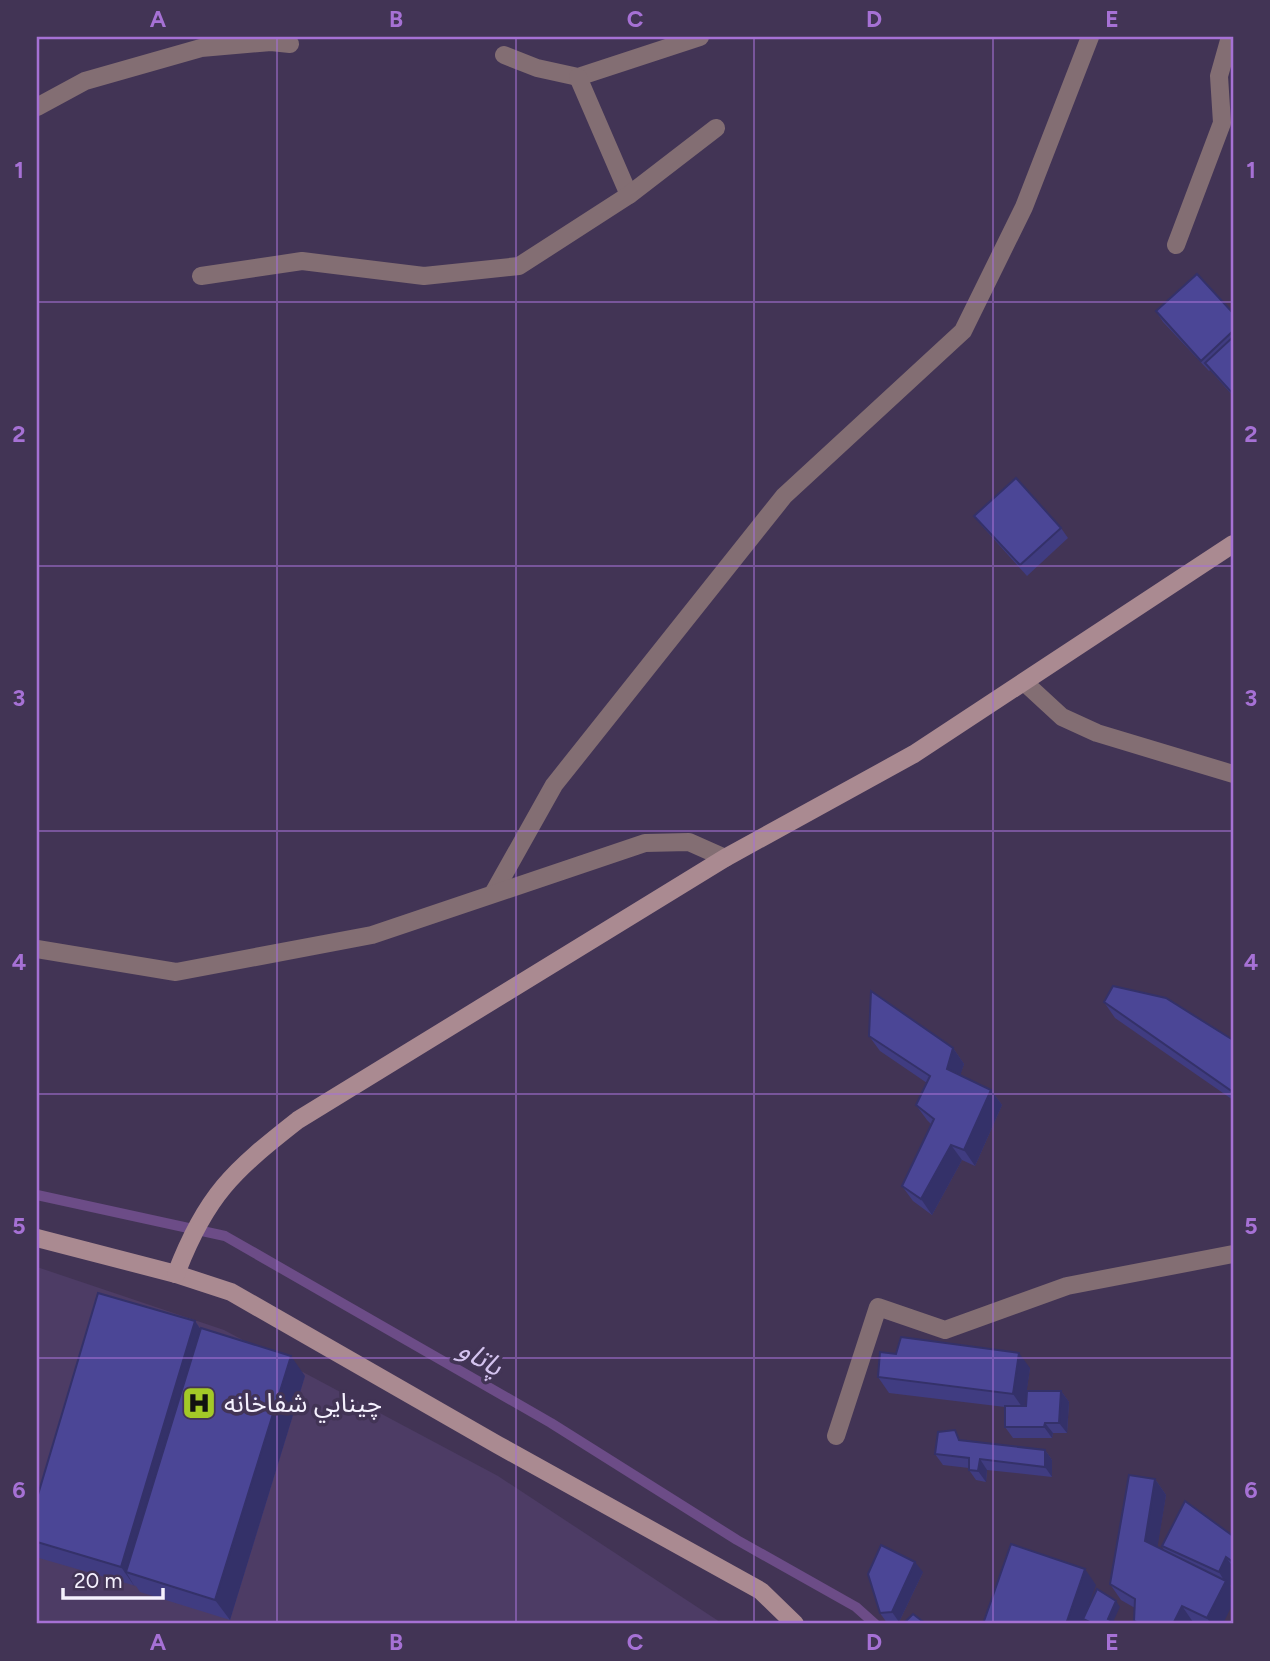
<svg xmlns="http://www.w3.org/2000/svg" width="1270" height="1661" font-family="Figtree,'Noto Sans Arabic',sans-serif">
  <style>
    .built { fill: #4d3c65 }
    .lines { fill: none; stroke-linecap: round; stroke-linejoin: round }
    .stream { stroke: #6c4c87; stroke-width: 10 }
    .street { stroke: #836e73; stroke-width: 18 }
    .secondary { stroke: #aa8a91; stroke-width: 18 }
    .wall { fill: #403c81 }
    .shaded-wall { fill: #343169 }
    .building { fill: #4b4696; stroke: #343169; stroke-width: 2 }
    .grid { fill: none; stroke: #a671d5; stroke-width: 2; stroke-opacity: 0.55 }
    .labels { text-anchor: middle; stroke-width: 7; stroke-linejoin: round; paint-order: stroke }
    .poi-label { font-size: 26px; fill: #f5f1fe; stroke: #423455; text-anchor: start }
    .water-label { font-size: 28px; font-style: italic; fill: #d4c3ef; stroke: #423455 }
    .neatline { fill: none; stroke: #a671d5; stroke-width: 2.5 }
    .grid-label { font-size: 23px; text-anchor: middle; font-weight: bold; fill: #a671d5 }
  </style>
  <rect width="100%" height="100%" fill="#423455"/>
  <path class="built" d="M37 1267 224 1330 498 1476 723 1624H37Z"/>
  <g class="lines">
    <path class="stream" d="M37 1195 225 1236 551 1423 737 1540 856 1607 875 1624"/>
    <g class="street">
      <path d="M504 55 537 68 578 77 700 37"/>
      <path d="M578 77 629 195"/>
      <path d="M37 107 85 81 201 48 271 42 290 44"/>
      <path d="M1176 245 1222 123 1219 76 1230 37"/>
      <path d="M201 276 302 261 424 276 519 266 629 195 716 128"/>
      <path d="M1024 682 1062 717 1097 733 1233 774"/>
      <path d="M494 892 554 785 784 496 963 331 1024 207 1090 37"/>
      <path d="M37 949 176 972 372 935 645 843 689 842 725 858"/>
      <path d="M836 1436 878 1307 945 1330 1067 1286 1233 1254"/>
    </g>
    <g class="secondary">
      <path d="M37 1238 176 1274 231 1292 498 1445 761 1591 795 1624"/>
      <path d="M176 1274C206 1195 233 1171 298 1120L725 858 914 754 1233 544"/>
    </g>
  </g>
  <g class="wall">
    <path d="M1156 311 1233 313V396L1210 370 1209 371 1163 322Z"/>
    <path d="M974 516 1061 528 1068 538 1027 576 982 526Z"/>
    <path d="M1104 1002 1233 1040V1100L1115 1018Z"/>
    <path d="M869 1036 953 1048 964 1064 960 1075 991 1090 1002 1105 975 1166 962 1160 932 1215 913 1201 902 1186 931 1124 927 1120 916 1105 927 1083 880 1051Z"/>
    <path d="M195 1321 201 1330 305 1376 230 1620 140 1592 136 1586 39 1558 37 1555V1498Z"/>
    <path d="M1030 1368 1024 1406 1061 1391 1069 1402 1067 1433H1053L1052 1438H1013L1005 1427V1407L889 1393 878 1377Z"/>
    <path d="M962 1440 1045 1450 1052 1460V1477L987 1470 986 1482 976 1480 969 1470V1468L943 1465 935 1454Z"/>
    <path d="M1155 1479 1166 1495 1157 1547 1164 1550 1162 1546 1233 1536V1580L1230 1587 1223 1624H1198L1193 1622 1192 1624H1137L1134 1621 1135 1608 1121 1600 1110 1584Z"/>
    <path d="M923 1572 899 1622 887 1623 880 1613Z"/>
  </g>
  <g class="shaded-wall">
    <path d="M953 1048 964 1064 957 1085 947 1069Z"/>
    <path d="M991 1090 1002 1105 975 1166 964 1150Z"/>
    <path d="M951 1145 962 1160 932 1215 921 1199Z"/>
    <path d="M195 1321 209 1342 126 1572 135 1587 121 1567Z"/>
    <path d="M1019 1353 1030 1368 1024 1410 1013 1394Z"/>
    <path d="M291 1356 305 1376 230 1620 215 1600Z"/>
    <path d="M1061 1391 1069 1402 1067 1433 1059 1423Z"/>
    <path d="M1045 1423 1053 1433 1052 1438 1044 1427Z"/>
    <path d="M1045 1450 1052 1460V1477L1045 1467Z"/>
    <path d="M980 1459 987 1470 986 1482 978 1471Z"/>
    <path d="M1155 1479 1166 1495 1156 1556 1145 1541Z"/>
    <path d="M1226 1557 1233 1567V1580L1230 1587 1233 1591V1603L1223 1624H1211L1207 1618 1225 1582 1219 1572Z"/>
    <path d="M915 1562 923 1572 899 1622 892 1612Z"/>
    <path d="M1085 1569 1096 1585 1082 1624H1066Z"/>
    <path d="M1116 1601 1120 1607 1112 1624 1108 1619Z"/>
    <path d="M1182 1606 1193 1622 1192 1624H1173Z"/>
  </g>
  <g class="building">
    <path d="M1197 274 1233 313V331L1201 361 1156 311Z"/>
    <path d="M1233 337V394L1205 363Z"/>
    <path d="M1016 478 1061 528 1020 565 974 516Z"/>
    <path d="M1113 986 1166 998 1233 1040V1092L1104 1002Z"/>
    <path d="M871 991 953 1048 947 1069 991 1090 964 1150 951 1145 921 1199 902 1186 934 1119 916 1105 930 1076 869 1036Z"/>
    <path d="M98 1293 195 1321 121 1567 37 1542V1498Z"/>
    <path d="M201 1328 291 1356 215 1600 126 1572Z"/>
    <path d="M901 1337 1019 1353 1013 1394 878 1377 880 1352 896 1354Z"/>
    <path d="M1027 1391H1061L1059 1423H1045L1044 1427H1005V1406H1026Z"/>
    <path d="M955 1430 959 1440 1045 1450V1467L980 1459 978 1471 969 1470V1458L935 1454 938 1432Z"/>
    <path d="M1129 1475 1155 1479 1145 1541 1226 1581 1207 1618 1182 1606 1173 1624H1141L1134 1621 1135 1599 1110 1584Z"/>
    <path d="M1185 1501 1233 1536V1562L1226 1557 1219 1572 1162 1546Z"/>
    <path d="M1011 1544 1085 1569 1066 1624H983Z"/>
    <path d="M881 1545 915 1562 892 1612 880 1613 868 1574Z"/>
    <path d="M1097 1589 1116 1601 1108 1619 1117 1623 1116 1624H1094L1083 1619Z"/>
    <path d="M913 1614 926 1624H903Z"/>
  </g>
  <path class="grid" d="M277 37V1624M516 37V1624M754 37V1624M993 37V1624M37 302H1233M37 566H1233M37 831H1233M37 1094H1233M37 1358H1233"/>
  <defs>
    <g id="hospital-square" transform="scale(1.75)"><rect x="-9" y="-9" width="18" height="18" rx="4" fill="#a3c927" stroke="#423455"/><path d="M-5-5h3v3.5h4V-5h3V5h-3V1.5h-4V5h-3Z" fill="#111"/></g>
  </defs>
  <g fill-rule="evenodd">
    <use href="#hospital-square" x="199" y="1403"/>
  </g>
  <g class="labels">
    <g class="poi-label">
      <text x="224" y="1412">چينايي شفاخانه</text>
    </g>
    <g class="water-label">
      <text transform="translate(481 1357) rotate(30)" y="10">پاتاو</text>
    </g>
  </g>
  <rect width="1270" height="1661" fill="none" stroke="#423455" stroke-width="77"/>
  <path d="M63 1588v10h100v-10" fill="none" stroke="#f5f1fe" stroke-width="3.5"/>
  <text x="74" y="1588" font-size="21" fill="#f5f1fe" stroke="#423455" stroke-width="5" paint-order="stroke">20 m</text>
  <rect x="38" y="38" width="1194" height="1584" class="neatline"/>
  <g class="grid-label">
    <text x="158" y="27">A</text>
    <text x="396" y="27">B</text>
    <text x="635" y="27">C</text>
    <text x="874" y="27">D</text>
    <text x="1112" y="27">E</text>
    <text x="19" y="178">1</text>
    <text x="1251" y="178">1</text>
    <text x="19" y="442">2</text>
    <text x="1251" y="442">2</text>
    <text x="19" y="706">3</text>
    <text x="1251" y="706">3</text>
    <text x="19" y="970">4</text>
    <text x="1251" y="970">4</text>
    <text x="19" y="1234">5</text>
    <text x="1251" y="1234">5</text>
    <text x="19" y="1498">6</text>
    <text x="1251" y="1498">6</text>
    <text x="158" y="1650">A</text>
    <text x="396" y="1650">B</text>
    <text x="635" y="1650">C</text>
    <text x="874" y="1650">D</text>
    <text x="1112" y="1650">E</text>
  </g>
</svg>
